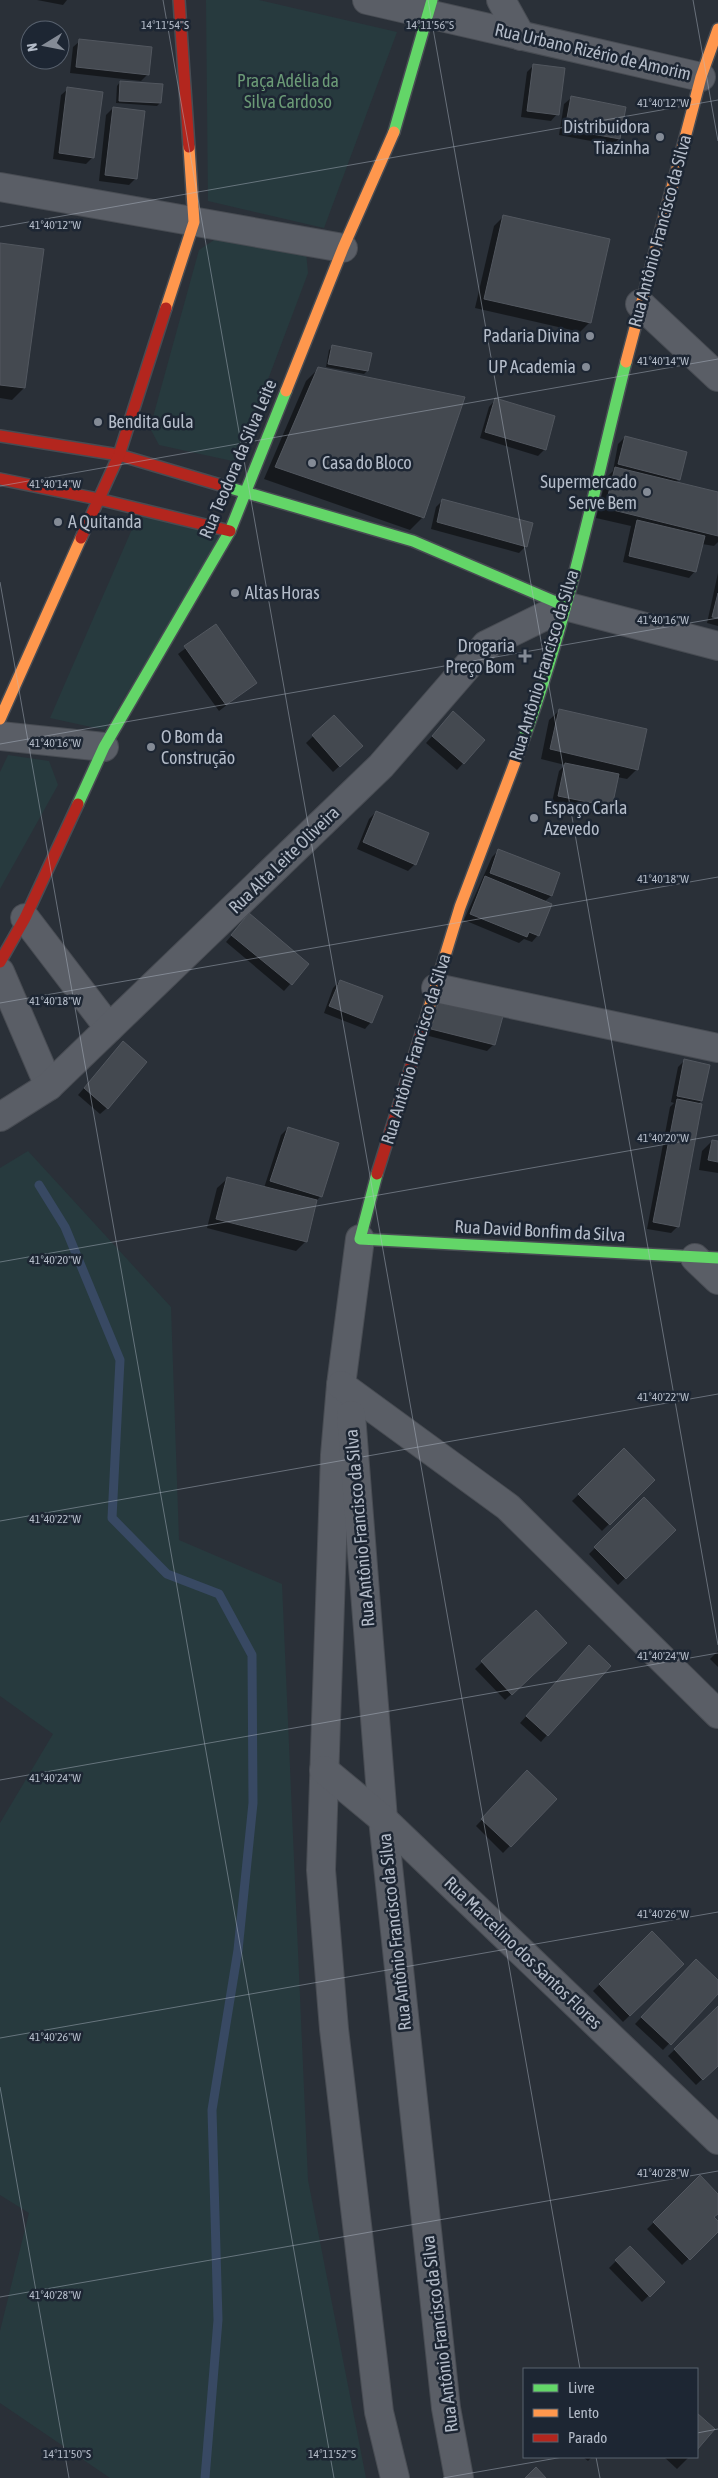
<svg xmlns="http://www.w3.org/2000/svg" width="718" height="2478" font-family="'Asap Condensed',sans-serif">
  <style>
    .green { fill: #273a3e }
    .shadow { fill: #0007 }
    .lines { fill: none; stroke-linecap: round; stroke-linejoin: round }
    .stream { stroke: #384963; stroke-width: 9 }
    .building { fill: #444950; stroke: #52575f }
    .street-casing { stroke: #484c53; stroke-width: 30 }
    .fast-casing { stroke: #484c53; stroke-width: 14 }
    .slow-casing { stroke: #484c53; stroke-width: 14 }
    .jam-casing { stroke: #484c53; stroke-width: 14 }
    .street { stroke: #5a5e66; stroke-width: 28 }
    .fast { stroke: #63d668; stroke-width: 11 }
    .slow { stroke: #ff974d; stroke-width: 11 }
    .jam { stroke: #b3261e; stroke-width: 11 }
    .ticks { fill: none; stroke: #b4bcc9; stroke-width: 1; stroke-opacity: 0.45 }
    .poi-dot { fill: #848b96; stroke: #1d2633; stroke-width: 2 }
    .labels { text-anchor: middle; stroke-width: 5; stroke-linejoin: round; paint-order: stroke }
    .street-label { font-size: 18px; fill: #b4bcc9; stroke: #1d2633 }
    .park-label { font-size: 18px; fill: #6b9a76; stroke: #1d2633 }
    .poi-label { font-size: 18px; fill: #b4bcc9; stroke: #1d2633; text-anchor: start }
    .ticks-label { font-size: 12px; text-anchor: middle; fill: #b4bcc9; stroke: #1d2633; stroke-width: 5; stroke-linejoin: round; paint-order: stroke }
  </style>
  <rect width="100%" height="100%" fill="#2a3038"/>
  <g class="green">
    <path d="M206 0H259L397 32 324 228 208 201Z"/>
    <path d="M220 236 306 252 308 273 237 462 159 445 150 428 199 250Z"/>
    <path d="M139 513 223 532 105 730 50 718Z"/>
    <path d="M8 755 49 761 58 785 0 889V772Z"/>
    <path d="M28 1151 171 1307 179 1540 282 1584 308 2180 366 2478H110L0 2403V2331L29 2213 0 2195V1823L53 1734 0 1696V1168Z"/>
  </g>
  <g class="shadow">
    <path d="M37 0H67L63 5Z"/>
    <path d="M80 41 148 74 141 81 70 73 73 47Z"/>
    <path d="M534 65 557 114 551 121 521 117 527 72Z"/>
    <path d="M120 82 160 103 157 106 116 103 117 86Z"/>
    <path d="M68 89 93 157 86 164 53 159 61 95Z"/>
    <path d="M571 98 619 139 612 145 559 135 564 104Z"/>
    <path d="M113 108 136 178 129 185 99 181 106 115Z"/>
    <path d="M504 216 590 322 580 332 475 308 494 226Z"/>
    <path d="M0 244 24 388 12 400 0 398Z"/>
    <path d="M332 347 367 371 364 374 326 367 329 350Z"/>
    <path d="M318 369 423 517 410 530 264 479 306 381Z"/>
    <path d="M495 400 545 449 538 456 480 438 489 407Z"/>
    <path d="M625 437 679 479 675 483 718 494V542L714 546 702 544 695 571 689 578 623 562 631 526 596 518 606 478 613 471 618 444Z"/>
    <path d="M443 500 526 546 519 553 431 529 436 507Z"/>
    <path d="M718 573V626L707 623Z"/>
    <path d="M215 626 255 683 219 711 178 654Z"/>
    <path d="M559 711 637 769 627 779 617 777 611 807 605 813 552 802 559 771 565 765 541 759 549 720Z"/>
    <path d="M334 716 354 753 333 772 306 743Z"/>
    <path d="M447 720 484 740 457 770 426 743Z"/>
    <path d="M376 812 415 864 408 871 357 849 369 819Z"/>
    <path d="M498 851 558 874 551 896 544 902 538 935 532 942 524 939 519 943 464 920 492 857Z"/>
    <path d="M243 922 308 964 284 991 226 942Z"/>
    <path d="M340 981 371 1022 365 1029 324 1013 333 988Z"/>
    <path d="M439 1001 494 1044 487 1051 425 1035Z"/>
    <path d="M117 1050 107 1108 100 1114 78 1095Z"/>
    <path d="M684 1061 701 1101 698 1104 678 1226 671 1233 647 1229 670 1107 674 1103 671 1102 678 1067Z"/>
    <path d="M288 1128 337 1144 320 1197 316 1201 306 1241 296 1251 207 1228 217 1188 227 1179 264 1188 281 1135Z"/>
    <path d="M712 1141 718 1142V1173L699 1170 702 1151Z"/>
    <path d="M624 1450 653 1480 602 1531 572 1501Z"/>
    <path d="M644 1499 674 1530 618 1585 589 1554Z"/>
    <path d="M536 1611 559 1650 505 1700 475 1669Z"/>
    <path d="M718 1651V1667L710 1659Z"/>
    <path d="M583 1654 547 1735 541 1742 520 1723Z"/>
    <path d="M527 1772 555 1799 503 1853 476 1826Z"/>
    <path d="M652 1933 682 1964 623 2022 593 1991Z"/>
    <path d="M696 1960 718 1982V1992L663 2050 635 2024Z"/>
    <path d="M718 2008V2064L696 2085 668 2056Z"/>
    <path d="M700 2177 718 2196V2212L713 2217 718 2223V2230L682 2265 647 2229Z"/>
    <path d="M630 2247 663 2282 642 2302 609 2268Z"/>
    <path d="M583 2457H592L588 2461Z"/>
    <path d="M664 2457H689L677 2469Z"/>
  </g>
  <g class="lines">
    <path class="stream" d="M39 1185 65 1227 120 1360 112 1518 167 1574 219 1594 252 1655 253 1803 238 1950 212 2110 218 2320 205 2478"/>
  </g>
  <g class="building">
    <path d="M79 39 152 47 149 75 76 67Z"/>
    <path d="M533 64 565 68 559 115 527 111Z"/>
    <path d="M120 81 163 84 161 103 119 101Z"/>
    <path d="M67 87 103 92 94 158 59 153Z"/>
    <path d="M571 96 626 107 620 139 565 129Z"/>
    <path d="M113 107 145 111 137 179 105 175Z"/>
    <path d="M503 215 610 239 591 323 484 299Z"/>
    <path d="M0 243 44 249 25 388 0 385Z"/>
    <path d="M332 345 372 353 368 371 328 364Z"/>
    <path d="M318 367 465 397 424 518 275 467Z"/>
    <path d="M495 398 555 416 546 450 485 432Z"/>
    <path d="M625 436 687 452 680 480 618 464Z"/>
    <path d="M615 467 718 492V536L605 508Z"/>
    <path d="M442 499 533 523 527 547 437 522Z"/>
    <path d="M637 520 705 536 696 572 629 556Z"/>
    <path d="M718 593V618L712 617Z"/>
    <path d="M216 624 257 683 226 705 184 646Z"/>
    <path d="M559 709 647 729 638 770 550 749Z"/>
    <path d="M453 711 485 740 464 764 432 736Z"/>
    <path d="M334 715 363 746 340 767 312 735Z"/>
    <path d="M565 763 619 774 612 807 558 796Z"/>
    <path d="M376 811 429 833 416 865 363 842Z"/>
    <path d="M498 849 560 873 552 896 490 873Z"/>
    <path d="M485 876 552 904 539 936 529 932 527 937 470 914Z"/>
    <path d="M249 913 309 964 292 985 231 935Z"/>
    <path d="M340 980 383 996 372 1023 329 1006Z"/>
    <path d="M439 1000 503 1016 495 1045 431 1029Z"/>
    <path d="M123 1041 147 1062 108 1109 84 1088Z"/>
    <path d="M684 1059 710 1065 702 1101 677 1096Z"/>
    <path d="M677 1099 702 1104 679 1227 653 1222Z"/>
    <path d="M288 1127 339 1143 322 1197 270 1181Z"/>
    <path d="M712 1140 718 1141V1162L708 1160Z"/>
    <path d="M227 1177 317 1200 307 1242 216 1219Z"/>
    <path d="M624 1448 655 1480 610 1525 578 1494Z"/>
    <path d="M644 1497 676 1530 626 1579 594 1547Z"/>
    <path d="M536 1610 567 1643 512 1695 481 1661Z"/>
    <path d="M589 1645 611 1666 548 1736 526 1716Z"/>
    <path d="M527 1770 557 1799 511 1847 481 1819Z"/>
    <path d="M652 1931 684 1964 630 2016 599 1984Z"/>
    <path d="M696 1959 718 1980V1994L671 2045 641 2017Z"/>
    <path d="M718 2006V2066L703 2080 674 2049Z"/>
    <path d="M700 2175 718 2194V2214L714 2217 718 2221V2232L690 2260 653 2222Z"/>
    <path d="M630 2246 665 2282 650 2297 615 2260Z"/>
    <path d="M697 2413 715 2429 697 2450Z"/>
    <path d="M536 2467 546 2478H525Z"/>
  </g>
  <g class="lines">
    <g class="street-casing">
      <g id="street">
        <path d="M367 0 701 77"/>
        <path d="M501 0 521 36"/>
        <path d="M0 187 343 248"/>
        <path d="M640 304 718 377"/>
        <path d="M0 736 104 747"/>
        <path d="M25 918 109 1028"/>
        <path d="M0 972 49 1086"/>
        <path d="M436 988 718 1048"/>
        <path d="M0 1117 49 1086 381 766 486 645 565 606 718 646"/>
        <path d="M360 1239 341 1385 335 1455 321 1870 334 2029 379 2412 395 2478"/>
        <path d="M695 1258 718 1280"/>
        <path d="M341 1385 508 1507 718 1714"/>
        <path d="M351 1415 383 1819 446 2408 459 2478"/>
        <path d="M324 1770 383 1819 718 2140"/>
      </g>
    </g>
    <g class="fast-casing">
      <g id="fast">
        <path d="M394 132 432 0"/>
        <path d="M227 487 413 541 565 606"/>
        <path d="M518 754C567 628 593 493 626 362"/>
        <path d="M78 804 104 747 230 531 286 391"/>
        <path d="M377 1174 360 1239 718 1258"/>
      </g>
    </g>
    <g class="slow-casing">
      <g id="slow">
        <path d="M166 308 194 222 189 147"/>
        <path d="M626 362 701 77 718 29"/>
        <path d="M286 391 343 248 394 132"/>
        <path d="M0 719 81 538"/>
        <path d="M425 1021 460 907 518 754"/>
      </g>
    </g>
    <g class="jam-casing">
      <g id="jam">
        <path d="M179 0 189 147"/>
        <path d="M0 436 119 455 227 487"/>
        <path d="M0 479 98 499 230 531"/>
        <path d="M81 538 119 455 166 308"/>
        <path d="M0 962 25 918 78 804"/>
        <path d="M377 1174 425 1021"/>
      </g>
    </g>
    <use href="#street" class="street"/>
    <use href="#fast" class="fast"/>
    <use href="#slow" class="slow"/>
    <use href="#jam" class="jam"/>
  </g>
  <path class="ticks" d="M163 0 580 2369M428 0 718 1645M693 0 718 141M0 227 718 100M0 486 718 359M0 582 334 2478M0 744 718 618M0 1003 718 877M0 1262 718 1135M0 1521 718 1394M0 1780 718 1653M0 2038 718 1912M0 2087 69 2478M0 2297 718 2171M697 2433 718 2429M596 2457 600 2478M443 2478 563 2457"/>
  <g class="poi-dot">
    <circle cx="660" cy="137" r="5"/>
    <circle cx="590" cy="336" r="5"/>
    <circle cx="586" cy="367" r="5"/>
    <circle cx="98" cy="422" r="5"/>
    <circle cx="312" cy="463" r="5"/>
    <circle cx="647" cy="492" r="5"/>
    <circle cx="58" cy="522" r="5"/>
    <circle cx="235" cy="593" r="5"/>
    <path d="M522.5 648.5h5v5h5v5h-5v5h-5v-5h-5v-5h5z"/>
    <circle cx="151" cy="747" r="5"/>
    <circle cx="534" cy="818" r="5"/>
  </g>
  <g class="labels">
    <g class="street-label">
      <text transform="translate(593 52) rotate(13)" y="6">Rua Urbano Rizério de Amorim</text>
      <text transform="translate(660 231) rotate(-75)" y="6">Rua Antônio Francisco da Silva</text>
      <text transform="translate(238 459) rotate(-67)" y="6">Rua Teodora da Silva Leite</text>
      <text transform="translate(544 665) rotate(-73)" y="6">Rua Antônio Francisco da Silva</text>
      <text transform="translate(284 860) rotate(-44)" y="6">Rua Alta Leite Oliveira</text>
      <text transform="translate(416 1049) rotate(-73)" y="6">Rua Antônio Francisco da Silva</text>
      <text transform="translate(540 1231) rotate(3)" y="6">Rua David Bonfim da Silva</text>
      <text transform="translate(360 1528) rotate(-95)" y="6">Rua Antônio Francisco da Silva</text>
      <text transform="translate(395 1932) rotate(-96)" y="6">Rua Antônio Francisco da Silva</text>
      <text transform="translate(523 1953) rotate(44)" y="6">Rua Marcelino dos Santos Flores</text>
      <text transform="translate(440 2334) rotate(-97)" y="6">Rua Antônio Francisco da Silva</text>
    </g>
    <g class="park-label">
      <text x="288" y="87">Praça Adélia da<tspan x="288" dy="21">Silva Cardoso</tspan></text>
    </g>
    <g class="poi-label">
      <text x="650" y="133" text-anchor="end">Distribuidora<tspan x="650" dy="21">Tiazinha</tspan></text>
      <text x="580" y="342" text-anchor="end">Padaria Divina</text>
      <text x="576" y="373" text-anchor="end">UP Academia</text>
      <text x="108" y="428">Bendita Gula</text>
      <text x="322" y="469">Casa do Bloco</text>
      <text x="637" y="488" text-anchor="end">Supermercado<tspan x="637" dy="21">Serve Bem</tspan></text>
      <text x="68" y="528">A Quitanda</text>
      <text x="245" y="599">Altas Horas</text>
      <text x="515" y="652" text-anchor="end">Drogaria<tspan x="515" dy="21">Preço Bom</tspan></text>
      <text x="161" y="743">O Bom da<tspan x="161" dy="21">Construção</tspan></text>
      <text x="544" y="814">Espaço Carla<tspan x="544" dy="21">Azevedo</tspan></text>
    </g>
  </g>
  <g class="ticks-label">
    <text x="165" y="29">14°11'54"S</text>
    <text x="430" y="29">14°11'56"S</text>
    <text x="663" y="107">41°40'12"W</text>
    <text x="55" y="229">41°40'12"W</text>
    <text x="663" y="365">41°40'14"W</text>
    <text x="55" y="488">41°40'14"W</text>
    <text x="663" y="624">41°40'16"W</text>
    <text x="55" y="747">41°40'16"W</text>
    <text x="663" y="883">41°40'18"W</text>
    <text x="55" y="1005">41°40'18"W</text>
    <text x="663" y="1142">41°40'20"W</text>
    <text x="55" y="1264">41°40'20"W</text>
    <text x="663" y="1401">41°40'22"W</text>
    <text x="55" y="1523">41°40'22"W</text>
    <text x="663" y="1660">41°40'24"W</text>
    <text x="55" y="1782">41°40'24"W</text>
    <text x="663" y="1918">41°40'26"W</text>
    <text x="55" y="2041">41°40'26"W</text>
    <text x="663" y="2177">41°40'28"W</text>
    <text x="55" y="2299">41°40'28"W</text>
    <text x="67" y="2458">14°11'50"S</text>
    <text x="332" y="2458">14°11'52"S</text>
  </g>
  <rect x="523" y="2368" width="175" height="90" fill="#1d2633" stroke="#59626f"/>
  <rect x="533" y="2384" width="25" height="8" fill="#63d668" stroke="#59626f"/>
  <text x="568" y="2393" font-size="15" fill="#b4bcc9">Livre</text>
  <rect x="533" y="2409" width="25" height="8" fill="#ff974d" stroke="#59626f"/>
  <text x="568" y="2418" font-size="15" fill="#b4bcc9">Lento</text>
  <rect x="533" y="2434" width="25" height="8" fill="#b3261e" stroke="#59626f"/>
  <text x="568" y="2443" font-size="15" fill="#b4bcc9">Parado</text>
  <g transform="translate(45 45) rotate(260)"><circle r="24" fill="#1d2633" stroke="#59626f"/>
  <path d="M0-4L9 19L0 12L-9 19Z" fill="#848b96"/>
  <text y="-8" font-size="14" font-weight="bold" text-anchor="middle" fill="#b4bcc9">N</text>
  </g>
</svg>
